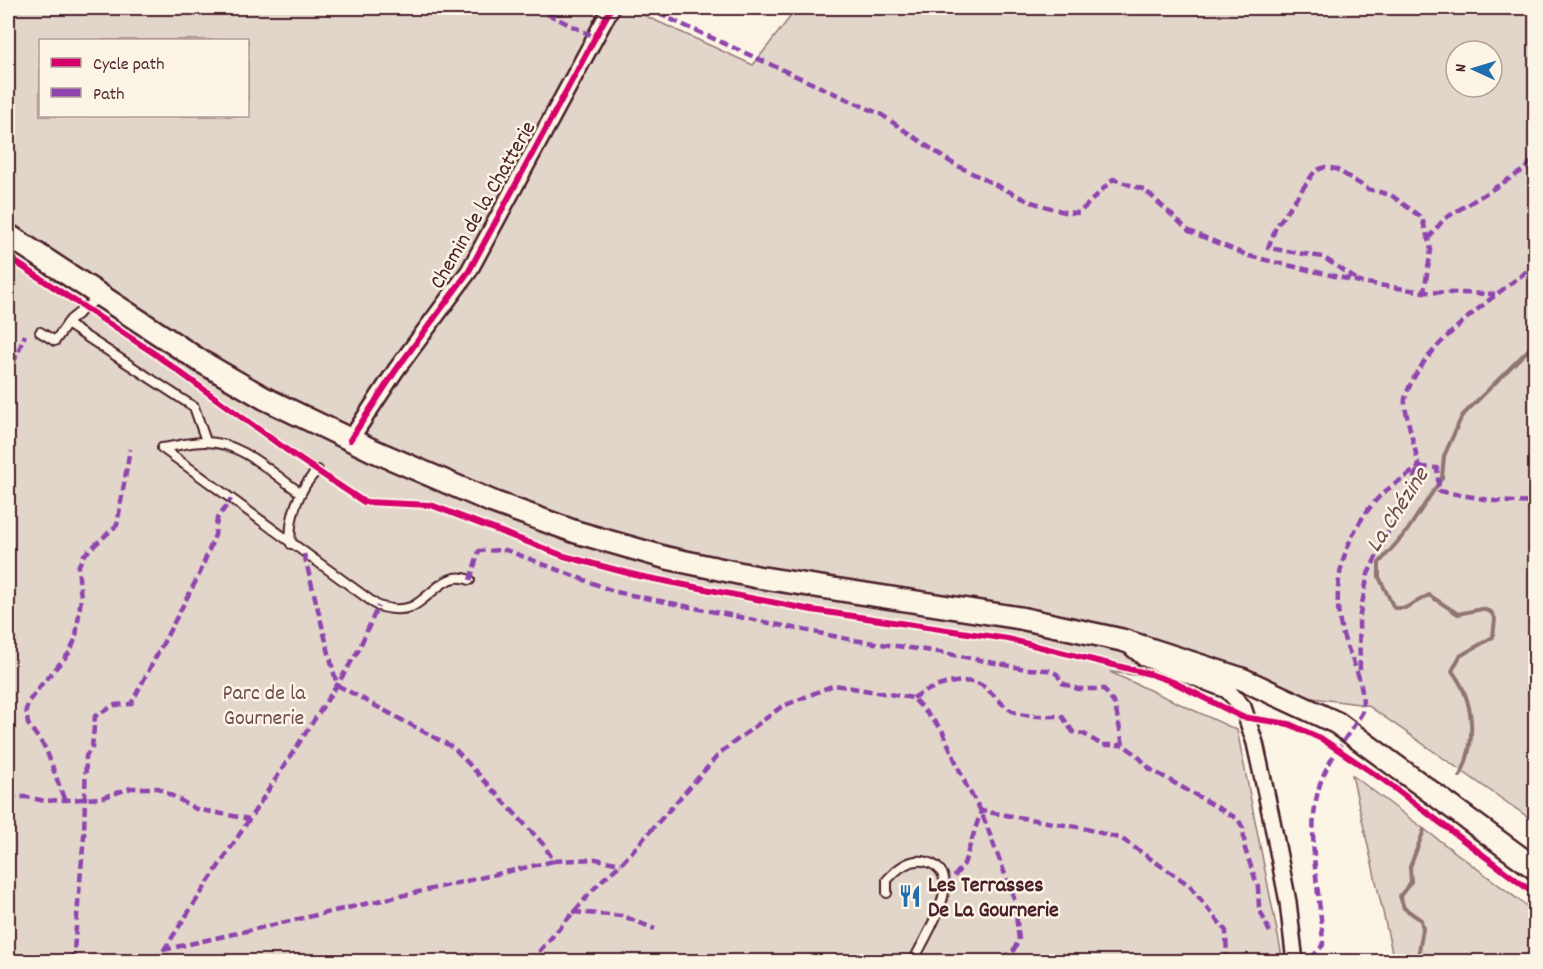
<svg xmlns="http://www.w3.org/2000/svg" width="1543" height="969" font-family="Dekko,sans-serif">
  <style>
    .green { fill: #e2d5ca; stroke: #967a7a; stroke-width: 1.5; fill-rule: evenodd }
    .lines { fill: none; stroke-linecap: round; stroke-linejoin: round }
    .stream { stroke: #917474; stroke-width: 4 }
    .lane-casing { stroke: #4a1f2b; stroke-width: 12 }
    .street-casing { stroke: #4a1f2b; stroke-width: 20 }
    .secondary-casing { stroke: #4a1f2b; stroke-width: 26 }
    .lane { stroke: #fcf5e5; stroke-width: 8 }
    .street { stroke: #fcf5e5; stroke-width: 15 }
    .secondary { stroke: #fcf5e5; stroke-width: 21 }
    .quiet { stroke: #8e44ad; stroke-width: 4.5; stroke-dasharray: 9 4.5; stroke-linecap: butt }
    .cycleway-casing { stroke: #fcf5e5; stroke-width: 10 }
    .cycleway { stroke: #d6006c; stroke-width: 6 }
    .labels { text-anchor: middle; stroke-width: 5; stroke-linejoin: round; paint-order: stroke }
    .street-label { font-size: 22px; fill: #4a1f2b; stroke: #fcf5e5 }
    .park-label { font-size: 22px; fill: #704c53; stroke: #fcf5e5 }
    .poi-label { font-size: 22px; font-weight: bold; fill: #4a1f2b; stroke: #fcf5e5; text-anchor: start }
    .water-label { font-size: 24px; font-style: italic; fill: #6d4950; stroke: #fcf5e5 }
  </style>
  <rect width="100%" height="100%" fill="#fcf5e5"/>
  <filter id="ink" filterUnits="userSpaceOnUse"><feTurbulence type="fractalNoise" baseFrequency=".0167" numOctaves="2"/><feDisplacementMap in="SourceGraphic" scale="12" xChannelSelector="R" yChannelSelector="G"/><feConvolveMatrix kernelMatrix="1 2 1 2 8 2 1 2 1" color-interpolation-filters="sRGB"/></filter>
  <g filter="url(#ink)">
    <g class="green">
      <path d="M8 8H628L753 65 797 8H1535V822L1367 705 1110 672 1237 730 1283 961H8ZM40 40H248V116H40ZM1456 51H1492V87H1456Z"/>
      <path d="M1352 775 1535 912V961H1394Z"/>
    </g>
    <g class="lines">
      <g class="stream">
        <path d="M1460 776C1477 742 1475 701 1452 671L1460 656 1493 637 1495 619 1491 612 1482 609 1458 614 1429 595 1405 608H1394L1379 577V563L1407 531 1442 478 1444 456 1462 416 1536 342"/>
        <path d="M1417 962 1423 929 1421 920 1404 908 1400 896 1411 882 1410 867 1424 830"/>
      </g>
      <g class="lane-casing">
        <g id="lane">
          <path d="M67 324 194 407 206 441"/>
          <path d="M40 332 55 341 70 320 99 297"/>
          <path d="M162 448 378 606C390 609 399 611 411 607 430 599 445 569 470 580"/>
          <path d="M162 448C176 446 190 442 204 442 242 441 272 474 301 493"/>
          <path d="M291 544C288 519 299 487 318 470"/>
          <path d="M887 893V880C897 869 910 857 927 862 969 874 924 937 913 962"/>
        </g>
      </g>
      <g class="street-casing">
        <g id="street">
          <path d="M350 440 396 370 469 271 611 8"/>
          <path d="M1133 649 1144 658 1227 690 1243 707 1255 743 1271 816 1288 902 1295 962"/>
        </g>
      </g>
      <g class="secondary-casing">
        <path id="secondary" d="M8 235 202 362 264 398 372 450 493 502 576 532 667 558 757 577 1020 618 1122 640 1242 679 1337 723 1536 869"/>
      </g>
      <use href="#lane" class="lane"/>
      <use href="#street" class="street"/>
      <use href="#secondary" class="secondary"/>
      <g class="quiet">
        <path d="M535 8 595 37"/>
        <path d="M646 8 882 115 952 163 1028 201 1064 212 1079 213 1113 179 1145 190 1189 231 1249 256 1360 282 1424 292 1495 294"/>
        <path d="M1428 239 1444 219 1527 168 1532 158 1536 157"/>
        <path d="M1356 279 1323 257 1268 248 1276 227 1315 171 1325 167 1336 169 1368 189 1391 195 1422 218 1431 250 1424 292"/>
        <path d="M8 376 25 335"/>
        <path d="M304 554 337 685 454 748 543 844 554 861 596 859 621 864"/>
        <path d="M470 580 479 551 506 550 616 592 853 640 939 652 1025 669 1048 670 1057 674 1062 683 1078 689H1104L1115 705 1123 745 1136 754 1150 769 1238 819 1243 828 1245 849 1258 887 1259 908 1271 935"/>
        <path d="M1360 670 1359 619 1368 574 1419 467 1437 468 1439 491 1495 501 1536 503"/>
        <path d="M913 698C929 687 965 674 983 686 996 695 1004 710 1020 714 1033 717 1048 716 1062 716L1073 732 1084 734 1102 745H1123"/>
        <path d="M8 797H27L45 801 101 798 131 788H158L196 809 249 819"/>
        <path d="M64 799 46 749 28 724 26 710 29 701 41 685 70 652 76 637 81 598 78 567 84 555 117 525 130 449"/>
        <path d="M946 887 964 864 981 811 1083 828 1122 839 1189 885 1226 931 1227 962"/>
        <path d="M573 912 623 916 655 929"/>
        <path d="M163 950 554 861"/>
        <path d="M1189 961V962"/>
        <path d="M73 962 84 836 86 756 92 748 95 716 115 705 131 704 199 575 215 535 217 519 231 499"/>
        <path d="M156 962 337 685 358 651 378 606"/>
        <path d="M530 962 600 882 621 864 721 752 781 707 834 685 913 698 942 730 966 785 981 811 1014 898 1019 940 1013 951 995 962"/>
        <path d="M1297 962 1314 955 1323 945C1321 892 1304 837 1320 784 1328 759 1349 735 1362 713 1366 684 1353 664 1344 638 1328 589 1344 534 1379 497 1390 486 1406 477 1419 467 1417 455 1403 407 1405 399 1419 346 1495 297 1536 264"/>
      </g>
      <g class="cycleway-casing">
        <g id="cycleway">
          <path d="M8 257 155 354 295 456 364 502 431 505 564 556 639 576 812 610 1008 639 1150 674 1173 682 1242 717 1289 724 1322 739 1385 781 1536 895"/>
          <path d="M350 440 396 370 469 271 611 8"/>
        </g>
      </g>
      <use href="#cycleway" class="cycleway"/>
    </g>
  </g>
  <defs>
    <g id="restaurant-bare" transform="scale(1.8)"><path d="M-5-6h1v4h1v-4h1v4h1v-4h1v5L-1.5 .5V6h-2V.5L-5-1ZM5-6V6H3V1.5H1.5Q1.5-4 5-6Z" fill="#1f6fb2" stroke="#fcf5e5" stroke-width="2.5" paint-order="stroke"/></g>
  </defs>
  <g fill-rule="evenodd">
    <use href="#restaurant-bare" x="910" y="896"/>
  </g>
  <g class="labels">
    <g class="street-label">
      <text transform="translate(481 204) rotate(-60)" y="8">Chemin de la Chatterie</text>
    </g>
    <g class="park-label">
      <text x="264" y="699">Parc de la<tspan x="264" dy="25">Gournerie</tspan></text>
    </g>
    <g class="poi-label">
      <text x="928" y="891">Les Terrasses<tspan x="928" dy="25">De La Gournerie</tspan></text>
    </g>
    <g class="water-label">
      <text transform="translate(1396 509) rotate(-57)" y="8">La Chézine</text>
    </g>
  </g>
  <rect width="1543" height="969" fill="none" stroke="#fcf5e5" stroke-width="30"/>
  <rect x="15" y="15" width="1513" height="939" fill="none" stroke="#4a1f2b" stroke-width="2" filter="url(#ink)"/>
  <rect x="39" y="39" width="210" height="78" fill="#fcf5e5" stroke="#b59f9b" stroke-width="1.5"/>
  <rect x="51" y="58" width="30" height="9" fill="#d6006c" stroke="#b59f9b" stroke-width="1.5"/>
  <text x="93" y="69" font-size="18" fill="#4a1f2b">Cycle path</text>
  <rect x="51" y="88" width="30" height="9" fill="#8e44ad" stroke="#b59f9b" stroke-width="1.5"/>
  <text x="93" y="99" font-size="18" fill="#4a1f2b">Path</text>
  <g transform="translate(1474 69) rotate(274)"><circle r="28" fill="#fcf5e5" stroke="#b59f9b" stroke-width="1.5"/>
  <path d="M0-4.5L10 22L0 15L-10 22Z" fill="#1f6fb2"/>
  <text y="-9" font-size="16" font-weight="bold" text-anchor="middle" fill="#4a1f2b">N</text>
  </g>
</svg>
